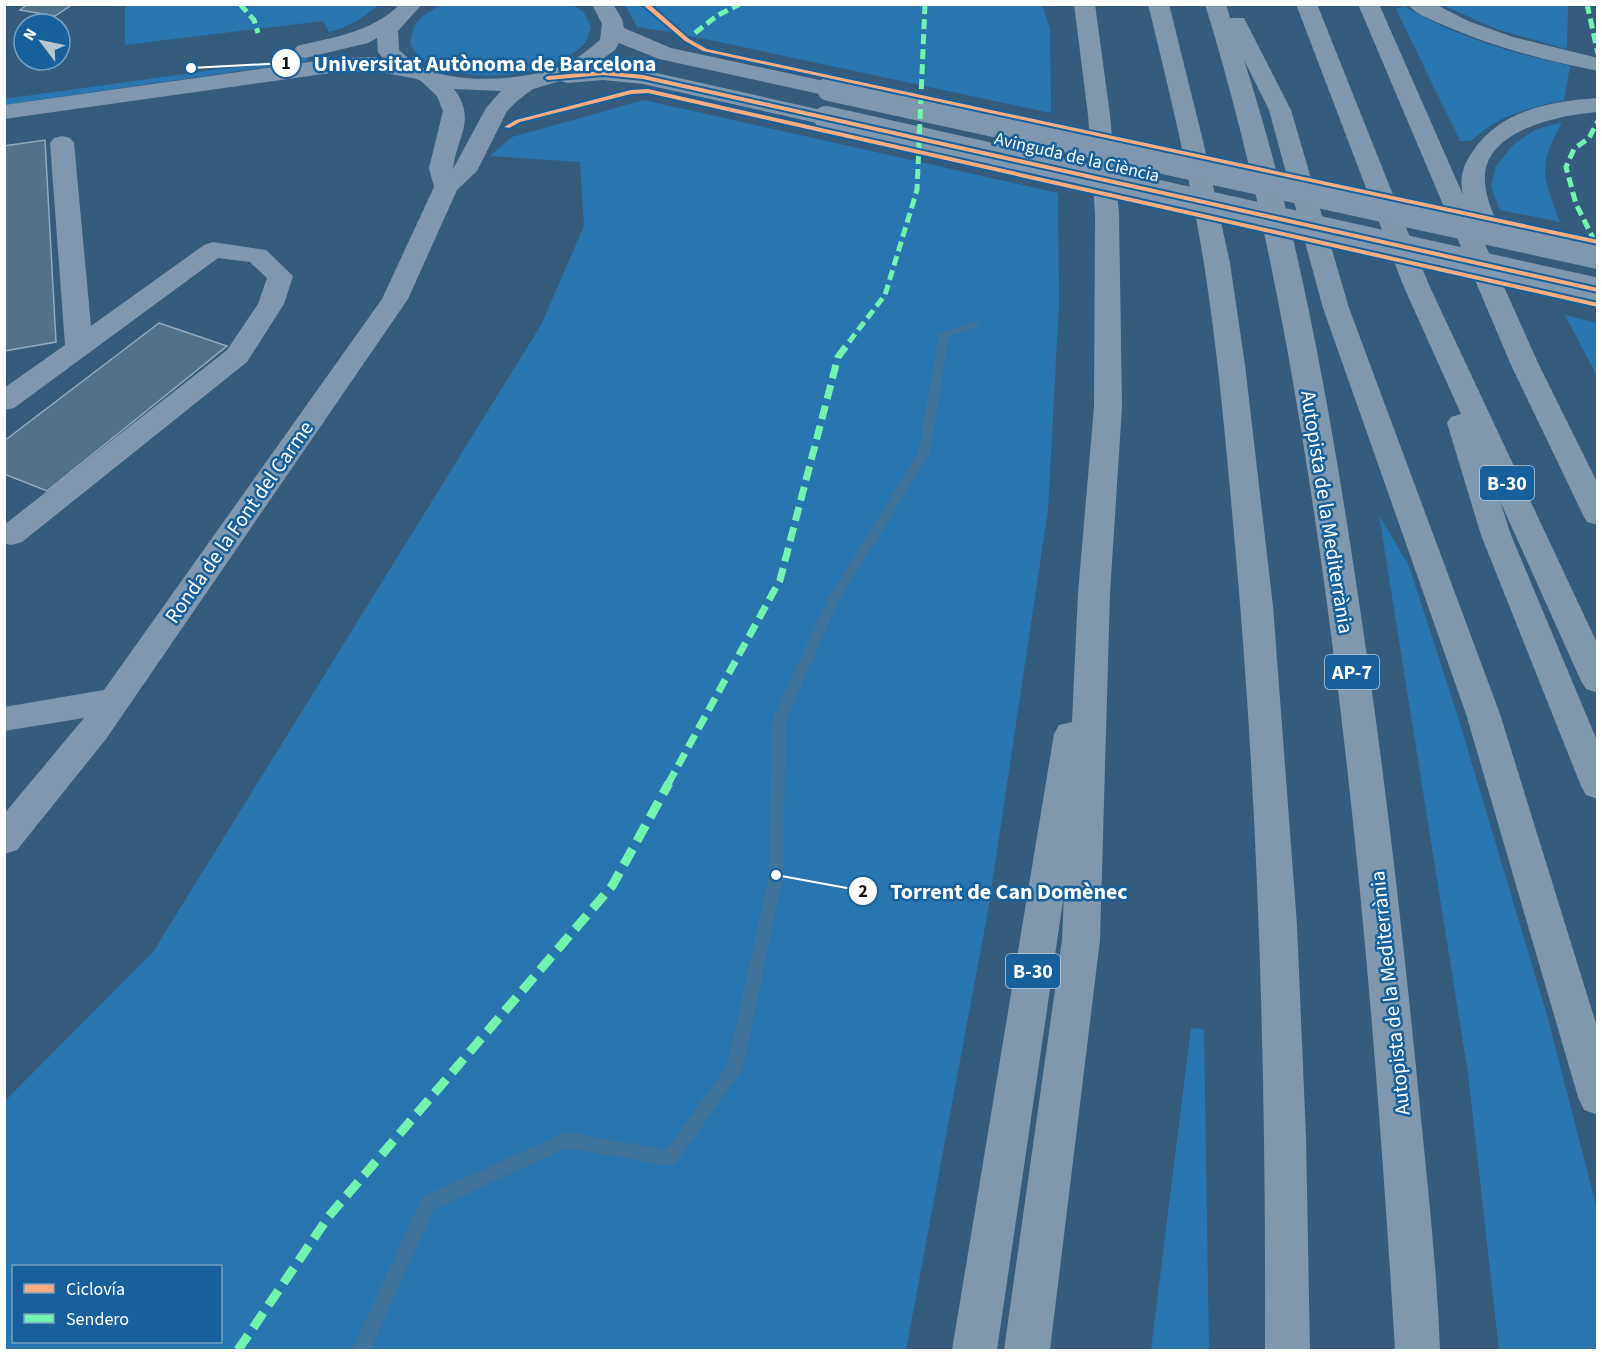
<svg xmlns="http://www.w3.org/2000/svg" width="1602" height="1355" font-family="'Source Sans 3',sans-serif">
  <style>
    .green { fill: #2975af; fill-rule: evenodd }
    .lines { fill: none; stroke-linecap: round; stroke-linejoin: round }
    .stream { fill: #41749b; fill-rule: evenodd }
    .building { fill: #52718b; stroke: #94aabc; stroke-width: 1.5 }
    .minor { fill: #8098af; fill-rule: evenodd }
    .highway { fill: #7f98ad; fill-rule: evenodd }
    .minor-bridge { stroke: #8098af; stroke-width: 24 }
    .quiet-far2 { stroke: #73f3ae; stroke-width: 5; stroke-dasharray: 10 5; stroke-linecap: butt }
    .quiet-far1 { stroke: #73f3ae; stroke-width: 7; stroke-dasharray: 14 7; stroke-linecap: butt }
    .quiet { stroke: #73f3ae; stroke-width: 9; stroke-dasharray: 18 9; stroke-linecap: butt }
    .cycleway-casing { stroke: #17609b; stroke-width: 4 }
    .cycleway { fill: #ffac80; fill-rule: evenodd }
    .labels { text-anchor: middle; stroke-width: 5; stroke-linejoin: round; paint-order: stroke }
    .far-street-label { font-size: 18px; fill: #fff; stroke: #17609b }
    .shield { fill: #17609b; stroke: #b9cfe1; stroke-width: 1.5 }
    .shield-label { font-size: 20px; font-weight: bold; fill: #fff }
    .street-label { font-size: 21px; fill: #fff; stroke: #17609b }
    .leader { fill: none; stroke: #fff; stroke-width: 2 }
    .callout-dot { fill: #fff; stroke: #17609b; stroke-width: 2 }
    .mark-label { font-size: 18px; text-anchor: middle; font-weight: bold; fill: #111 }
    .callout-label { font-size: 22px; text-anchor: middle; font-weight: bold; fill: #fff; stroke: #17609b; stroke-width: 5; stroke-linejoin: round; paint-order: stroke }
  </style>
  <rect width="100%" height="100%" fill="#355c7d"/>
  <g class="green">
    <path d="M125 5V4L379 5C363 17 350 27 329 32L323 21 125 45Z"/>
    <path d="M442 5H572L584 12 591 27C589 32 588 39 584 44 553 79 459 86 422 58 417 55 413 49 410 44 413 20 422 15 442 5Z"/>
    <path d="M625 5H1042L1050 29 1051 113 677 33 637 27Z"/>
    <path d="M1443 5H1568L1567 49 1496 29Z"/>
    <path d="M1404 6C1456 37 1511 53 1570 66L1564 100C1526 109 1500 114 1471 141H1460L1396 9Z"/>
    <path d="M307 57 308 61 5 105 4 99Z"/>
    <path d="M644 100 1058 193 1059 304 1048 510 988 911 906 1350H5V1101L153 952 541 325 584 226 580 162 490 156 512 137ZM220 1266V1342H14V1266Z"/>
    <path d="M1562 122C1537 168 1543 175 1560 222L1500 210 1491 187 1496 166 1514 144 1535 130Z"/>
    <path d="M1565 315 1597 323V376Z"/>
    <path d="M1379 515 1409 566 1458 717 1547 1015 1597 1209V1350H1499L1468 1074Z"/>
    <path d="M1191 1028 1204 1029 1209 1350H1151Z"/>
  </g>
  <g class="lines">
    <path class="stream" d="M974 322 978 323V327L949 336 930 453 838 602 786 720 783 875 743 1068 676 1163 670 1166 567 1148 434 1209 370 1350H352L422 1197 566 1132 666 1150 727 1066 769 875 772 720 826 602 918 453 939 334Z"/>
  </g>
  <g class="building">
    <path d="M28 4H73L55 16 20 10Z"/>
    <path d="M45 140 56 342 4 351V146Z"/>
    <path d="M159 323 227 346 47 491 4 474V441Z"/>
  </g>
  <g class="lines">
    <g class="minor">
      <path d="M400 4H422L398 31 399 50C405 55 411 61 417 65 455 86 528 81 566 64 578 59 590 48 600 40L602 24 592 4H613L622 19 624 28 671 48 829 82 837 84 840 89 837 94 829 96 659 59 619 43 615 50 591 67 643 70 826 111 834 113 837 118 834 123 826 125 643 84 603 80 568 83 560 81 533 89 517 101 507 111 477 171 457 190 408 299 106 739 17 850 4 854V814L84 718 4 731V707L104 690 382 299 434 187 429 168 443 111 437 96 421 81 417 79 375 71 338 72 4 119V105L338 58 375 57 384 60 378 52 377 38 368 43 305 58 297 56 294 51 297 46C334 37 373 32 400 4ZM454 89 501 91 486 108 453 169C457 135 477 120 454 89Z"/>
      <path d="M62 136 70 138 74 143 91 326 204 245 213 242 266 250 293 276 284 304 247 362 22 542 11 545 4 543V525L227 350 258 304 267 278 250 262 218 258 14 408 4 410V388L65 345 50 143 54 138Z"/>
    </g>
    <g class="highway">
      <path d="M1074 4H1095L1110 115 1119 214 1122 407 1110 593 1100 940 1050 1350H1004L1062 940 1064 894 997 1350H952L1054 734 1059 725 1072 722 1078 593 1094 407 1095 214 1088 115Z"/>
      <path d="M1148 4H1169L1204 145 1230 263 1245 365 1273 606 1297 925 1306 1137 1310 1350H1265C1266 1078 1259 806 1234 534 1226 444 1218 353 1204 264 1190 176 1169 90 1148 4Z"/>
      <path d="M1205 4H1226L1230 18H1244L1291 110 1349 308 1500 714 1598 1030V1115L1584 1110 1578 1097 1466 714 1323 308 1269 110 1244 60C1308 259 1340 470 1370 677 1390 820 1406 964 1420 1108 1428 1189 1437 1270 1440 1350H1395C1379 1086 1358 822 1321 560 1294 372 1261 186 1205 4Z"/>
      <path d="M1296 4H1317L1429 285 1598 645V693L1586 689 1581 681 1500 501 1511 535 1598 743V799L1586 795 1581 786 1481 535 1447 423 1451 417 1461 414 1403 285Z"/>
      <path d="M1358 4H1379L1463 195C1459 178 1463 165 1473 151 1501 110 1551 101 1598 98V112C1560 115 1481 130 1485 182 1486 201 1496 219 1502 236L1498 241 1484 242 1539 365 1598 484V525L1587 522 1583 515 1511 365Z"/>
      <path d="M1408 4H1435L1468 21 1513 37 1598 58V71C1543 60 1490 46 1439 23 1429 19 1414 13 1408 4Z"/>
    </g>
    <g class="minor-bridge">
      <path d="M829 89 1598 257"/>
      <path d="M826 118 1598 290"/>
    </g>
    <g class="quiet-far2">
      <path d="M240 4 254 20 258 33"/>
      <path d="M1587 4 1598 54"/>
      <path d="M695 33 718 15 740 4"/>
      <path d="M1595 242 1576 204 1566 167 1574 149 1589 138 1598 121"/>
      <path d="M849 342 885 295 917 190 925 4"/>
    </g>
    <path class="quiet-far1" d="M668 784 780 580 838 357 850 341"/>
    <path class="quiet" d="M238 1350 329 1216 612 886 669 783"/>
    <g class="cycleway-casing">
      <g id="cycleway">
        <path d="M642 4H649L689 39 707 49 1598 240V244L703 51 685 41Z"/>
        <path d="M603 71 643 75 1598 288V292L643 79 603 75 548 80 545 78 548 76Z"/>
        <path d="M648 89 1598 303V307L648 93 631 94 520 122 509 128 504 127 516 120 631 90Z"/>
      </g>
    </g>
    <use href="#cycleway" class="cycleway"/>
  </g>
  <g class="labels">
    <g class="far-street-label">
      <text transform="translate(1077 157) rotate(13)" y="6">Avinguda de la Ciència</text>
    </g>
    <g class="shield">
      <rect x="1480" y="466" width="54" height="34" rx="4.5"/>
      <rect x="1325" y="655" width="54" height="34" rx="4.5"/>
      <rect x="1006" y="954" width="54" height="34" rx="4.5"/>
    </g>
    <g class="shield-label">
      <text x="1507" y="490">B-30</text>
      <text x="1352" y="679">AP-7</text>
      <text x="1033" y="978">B-30</text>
    </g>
    <g class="street-label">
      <text transform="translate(1327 512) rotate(81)" y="7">Autopista de la Mediterrània</text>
      <text transform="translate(239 522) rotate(-55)" y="7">Ronda de la Font del Carme</text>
      <text transform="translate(1390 993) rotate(-96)" y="7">Autopista de la Mediterrània</text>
    </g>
  </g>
  <path class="leader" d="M191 68L286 63M776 875L863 891"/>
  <g class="callout-dot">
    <circle cx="191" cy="68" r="6"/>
    <circle cx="776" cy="875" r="6"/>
    <circle cx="286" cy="63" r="15"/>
    <circle cx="863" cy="891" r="15"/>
  </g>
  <g class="mark-label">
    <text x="286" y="69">1</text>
    <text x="863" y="897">2</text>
  </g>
  <g class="callout-label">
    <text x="485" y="71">Universitat Autònoma de Barcelona</text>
    <text x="1009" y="899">Torrent de Can Domènec</text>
  </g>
  <rect width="1602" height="1355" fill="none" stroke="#ffffff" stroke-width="12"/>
  <rect x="12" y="1265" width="210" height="78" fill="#17609b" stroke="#74a0c3" stroke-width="1.5"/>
  <rect x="24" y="1284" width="30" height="9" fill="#ffac80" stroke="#74a0c3" stroke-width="1.5"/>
  <text x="66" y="1295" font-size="18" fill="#ffffff">Ciclovía</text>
  <rect x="24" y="1314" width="30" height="9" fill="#73f3ae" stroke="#74a0c3" stroke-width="1.5"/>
  <text x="66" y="1325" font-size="18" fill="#ffffff">Sendero</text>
  <g transform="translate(42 42) rotate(302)"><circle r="28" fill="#17609b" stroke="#74a0c3" stroke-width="1.5"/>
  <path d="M0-4.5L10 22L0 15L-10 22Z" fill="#b8c6d2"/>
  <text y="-9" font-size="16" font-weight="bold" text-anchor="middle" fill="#ffffff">N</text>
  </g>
</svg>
